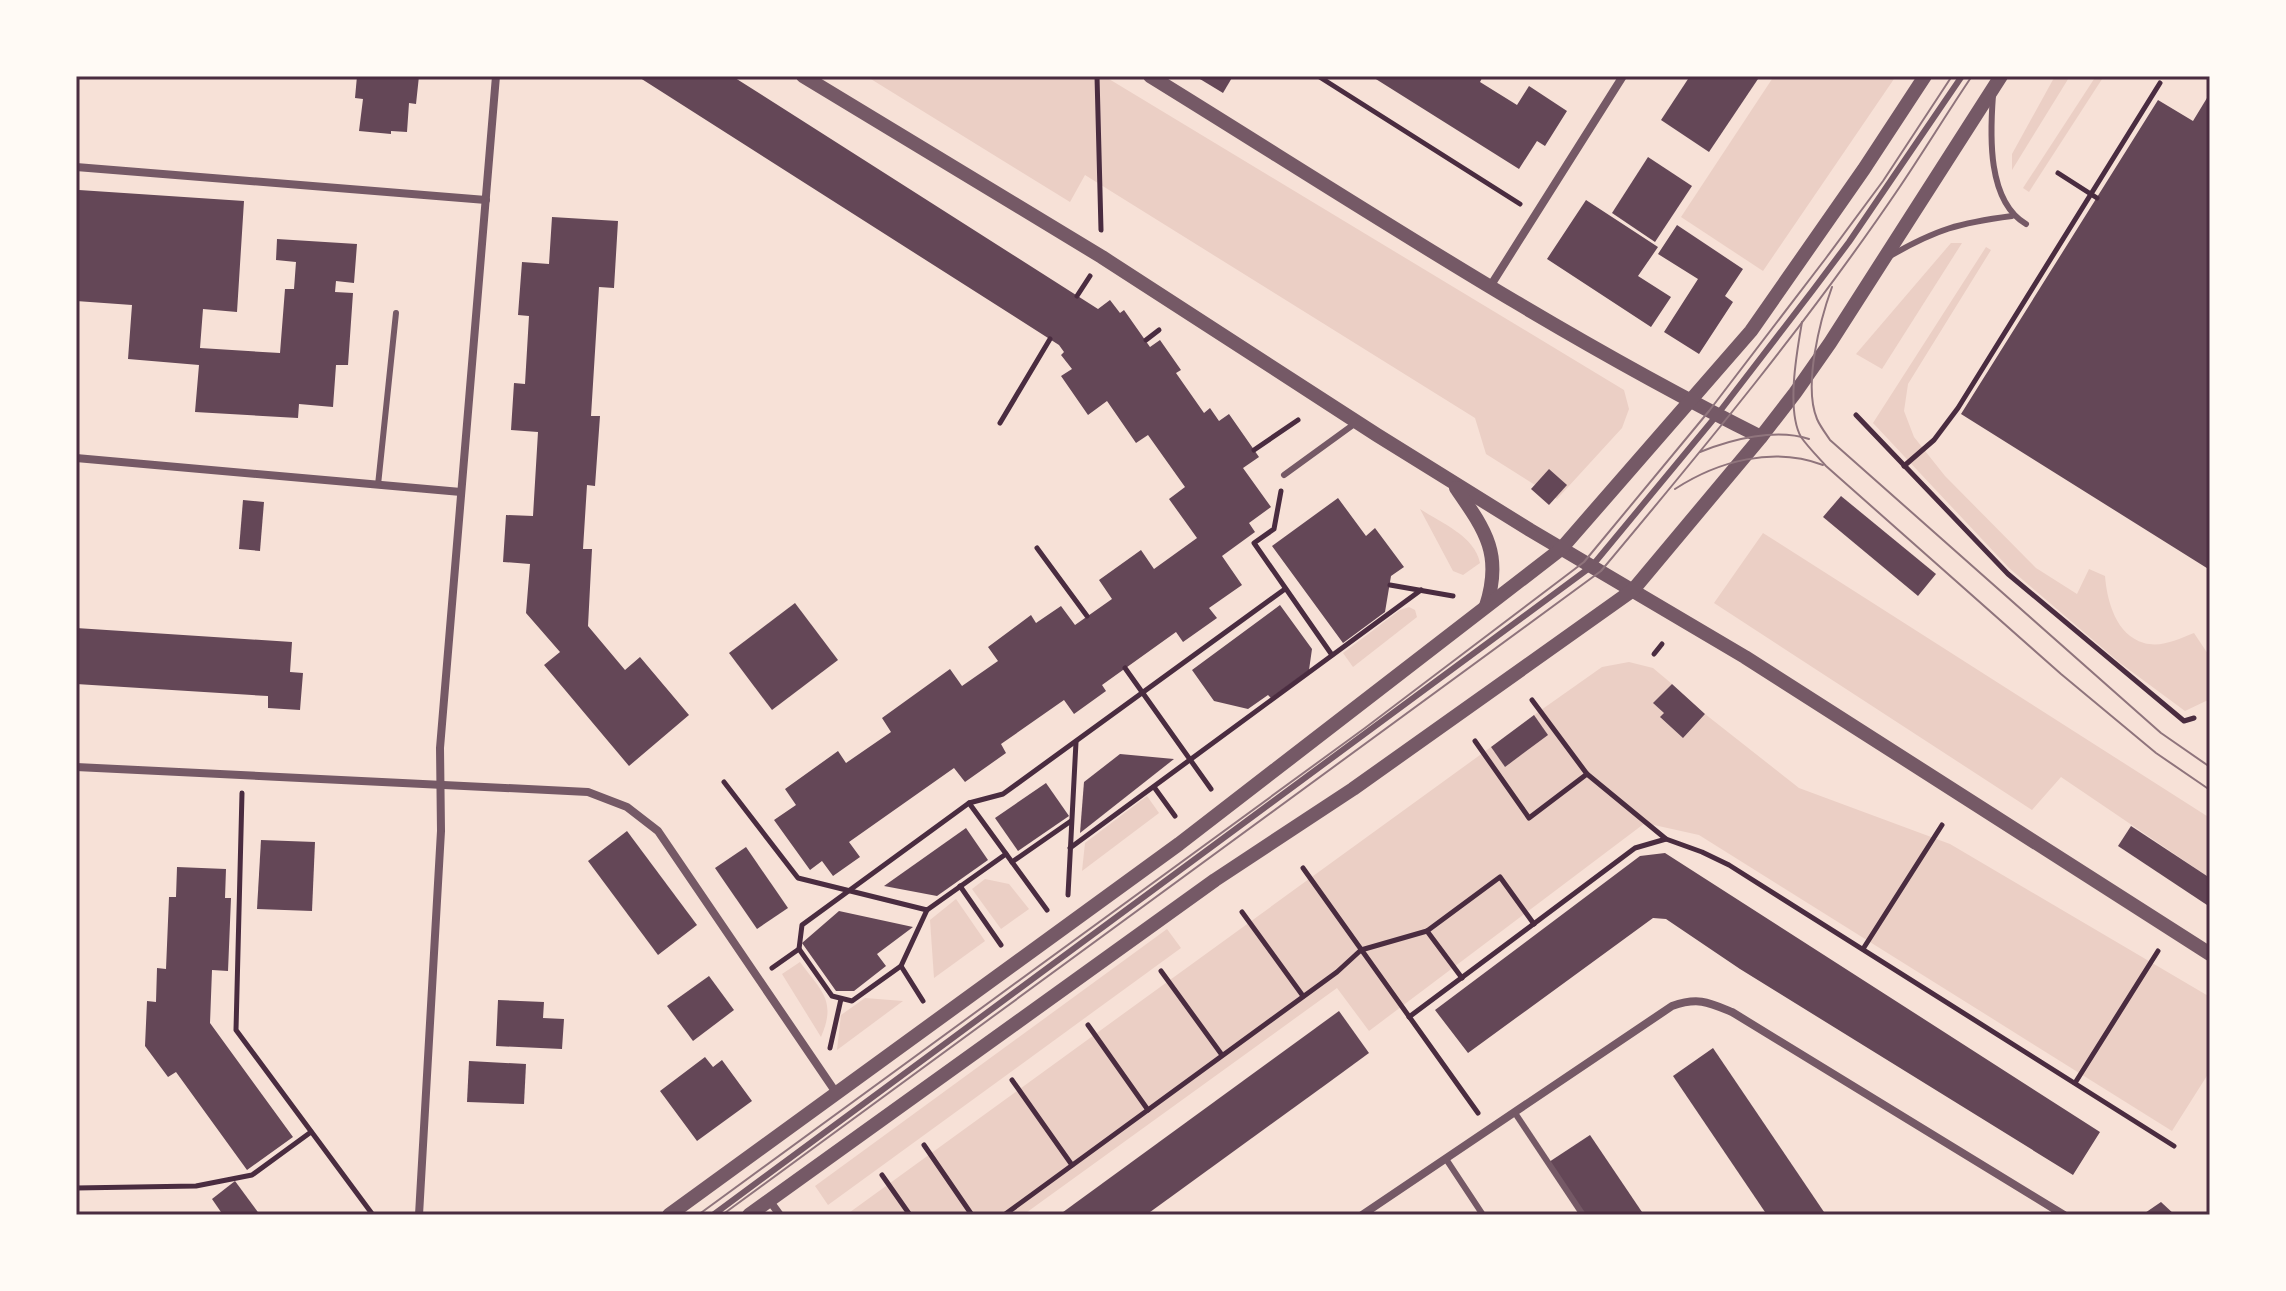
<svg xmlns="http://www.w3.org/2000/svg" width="2286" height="1291" font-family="'Exo 2',sans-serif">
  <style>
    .green { fill: #ebcfc5 }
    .building { fill: #644757 }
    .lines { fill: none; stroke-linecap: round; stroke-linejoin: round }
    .path { stroke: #4a2c40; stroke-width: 5 }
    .service { stroke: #755966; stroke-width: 6 }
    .minor { stroke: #755966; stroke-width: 8 }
    .tertiary { stroke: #755966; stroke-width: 14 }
    .tram { stroke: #8f747c; stroke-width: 2 }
    .neatline { fill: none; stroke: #4a2c40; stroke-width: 3 }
  </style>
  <rect width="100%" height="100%" fill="#f7e1d7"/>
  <g class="green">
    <path d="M866 76H1104L1624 390 1629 409 1622 428 1557 499 1486 454 1475 418 1085 175 1070 202Z"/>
    <path d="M1774 76H1896L1763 271 1681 217Z"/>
    <path d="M2055 76H2070L2012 170V154Z"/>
    <path d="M2096 76H2104L2029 192 2023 188Z"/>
    <path d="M1951 243H1962L1882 369 1856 354Z"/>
    <path d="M1986 247 1991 250 1908 384 1904 411 1914 437 1945 476 2036 568 2077 594 2089 569 2105 576C2107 601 2116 635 2144 643 2161 648 2179 639 2194 633L2210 657 2208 700 2185 711 2120 663 2009 568 1873 423Z"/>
    <path d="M1420 509C1441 523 1475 536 1480 563L1463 575 1453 571Z"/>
    <path d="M1763 533 2210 818V878L2061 777 2032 810 1714 603Z"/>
    <path d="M1409 607 1415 610 1417 617 1353 667 1343 653 1400 610Z"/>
    <path d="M1629 662 1653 668 1672 684 1654 703 1664 713 1661 718 1682 737 1705 714 1799 788 1950 844 2210 997V1071L2172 1131 1699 835 1645 823 1369 1031 1337 988 1023 1215H846L1491 747 1505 767 1534 715 1602 667Z"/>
    <path d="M1147 796 1159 813 1082 871 1085 843Z"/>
    <path d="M985 879 1009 884 1029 909 1001 929 972 889Z"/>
    <path d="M956 899 985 941 934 978 930 920Z"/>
    <path d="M1167 929 1181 948 828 1205 815 1186Z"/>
    <path d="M800 962C821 991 837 1000 821 1037L782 974Z"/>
    <path d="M865 998 903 1001 837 1050 841 1015Z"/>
  </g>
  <g class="building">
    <path d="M357 76H419L416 104 409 103 407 132 391 131V134L359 131 363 99 355 98Z"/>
    <path d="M637 76H732L1098 309 1110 300 1120 313 1124 310 1150 347 1160 340 1181 370 1176 373 1204 413 1210 408 1219 421 1229 414 1259 457 1243 468 1271 507 1249 523 1255 532 1222 556 1242 585 1209 608 1217 618 1183 642 1176 632 1102 685 1106 691 1074 714 1064 700 1001 744 1006 753 965 782 954 768 849 842 860 857 833 876 822 861 810 870 774 820 796 805 785 789 838 751 846 763 891 732 882 718 950 669 962 686 998 661 988 647 1031 615 1036 623 1061 606 1075 625 1112 599 1099 580 1141 550 1154 569 1197 538 1169 499 1185 487 1148 435 1136 443 1107 401 1088 415 1061 376 1072 369 1061 355 1064 352 1059 345Z"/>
    <path d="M1195 76H1233L1223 93Z"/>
    <path d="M1371 76H1483L1480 82 1517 105 1529 86 1567 111 1545 146 1537 141 1519 169Z"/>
    <path d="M1690 76H1760L1709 152 1661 120Z"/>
    <path d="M2210 93V570L1961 414 2158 100 2193 121Z"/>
    <path d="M1648 157 1692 186 1655 242 1612 213Z"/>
    <path d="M79 190 244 201 237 312 203 309 200 348 280 353 285 289H294L296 262 276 260 277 239 357 244 354 283 336 281 335 292 353 293 348 365H336L333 407 299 404 298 418 195 412 199 365 128 359 132 305 76 301Z"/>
    <path d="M1586 200 1658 247 1638 276 1671 297 1651 327 1547 259Z"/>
    <path d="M552 217 618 221 614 288 599 287 591 416H600L595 486 587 485 583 549H592L588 626 625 670 640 657 689 715 629 766 544 665 560 652 526 613 530 564 503 562 506 515 533 516 538 432 511 430 514 383 525 384 529 316 518 315 522 262 549 264Z"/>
    <path d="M1677 225 1743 269 1725 296 1733 302 1699 354 1664 332 1698 279 1658 254Z"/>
    <path d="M1549 469 1567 485 1549 505 1531 489Z"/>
    <path d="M1841 496 1936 574 1918 596 1823 517Z"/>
    <path d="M1338 498 1366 536 1375 528 1404 567 1391 576 1385 612 1343 643 1272 546Z"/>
    <path d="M243 500 264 502 260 551 239 549Z"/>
    <path d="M795 603 838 660 772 710 729 653Z"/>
    <path d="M1280 605 1312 649 1309 670 1271 698 1268 695 1248 709 1214 701 1192 670Z"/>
    <path d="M76 628 292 642 290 672 303 673 300 710 268 708V696L76 684Z"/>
    <path d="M1672 684 1705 714 1683 738 1660 717 1664 713 1653 703Z"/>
    <path d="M1534 715 1548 735 1505 767 1491 747Z"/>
    <path d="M1120 754 1174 759 1080 833 1084 782Z"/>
    <path d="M1046 783 1069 816 1018 851 995 818Z"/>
    <path d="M2131 826 2210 878V907L2118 846Z"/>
    <path d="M966 828 988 860 937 896 884 886Z"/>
    <path d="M627 831 697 925 658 955 588 861Z"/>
    <path d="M261 840 315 842 312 911 257 909Z"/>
    <path d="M746 847 788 908 757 929 715 868Z"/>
    <path d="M1665 853 2100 1132 2073 1175 1740 969 1666 919 1653 918 1468 1053 1435 1010 1640 856Z"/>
    <path d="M177 867 226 869 225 898H231L228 971 212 970 210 1023 293 1137 247 1170 176 1072 168 1077 145 1046 147 1001 156 1002 157 968 166 969 169 897H176Z"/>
    <path d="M839 911 913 927 877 954 886 966 854 991H836L802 943Z"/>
    <path d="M709 976 734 1010 693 1041 667 1006Z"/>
    <path d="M498 1000 544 1002 543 1018 564 1019 562 1049 496 1046Z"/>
    <path d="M1339 1011 1369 1053 1328 1083 1146 1215H1059Z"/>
    <path d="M1713 1048 1826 1215H1767L1673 1076Z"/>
    <path d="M705 1057 713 1067 722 1060 752 1101 697 1141 660 1091Z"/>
    <path d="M469 1061 526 1064 524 1104 467 1102Z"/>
    <path d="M1590 1135 1644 1215H1585L1549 1162Z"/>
    <path d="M235 1181 260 1215H223L212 1199Z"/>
    <path d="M2161 1202 2175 1215H2142Z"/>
  </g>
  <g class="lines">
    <g class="path">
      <path d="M1097 76 1101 230"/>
      <path d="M1318 76 1520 204"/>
      <path d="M2058 173 2097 198"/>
      <path d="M1077 296 1090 276"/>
      <path d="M1146 340 1159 330"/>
      <path d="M1856 415 2008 574 2184 721 2194 718"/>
      <path d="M1000 423 1050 339"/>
      <path d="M1254 450 1298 420"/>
      <path d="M1904 466 1934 440 1958 408 2160 83"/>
      <path d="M1281 491 1274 529 1254 543 1332 655"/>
      <path d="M1037 548 1087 616"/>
      <path d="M1390 585 1453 596"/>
      <path d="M1654 654 1662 644"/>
      <path d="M1125 668 1211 789"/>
      <path d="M1532 700 1587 774 1666 839"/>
      <path d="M1475 741 1529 818 1587 774"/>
      <path d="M724 782 798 878 927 910 1006 854"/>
      <path d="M1154 787 1175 816"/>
      <path d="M242 793 236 1030 373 1215"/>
      <path d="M969 803 1047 910"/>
      <path d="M1070 848 1421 590"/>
      <path d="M1012 862 1071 821"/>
      <path d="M1303 868 1478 1113"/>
      <path d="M960 886 1001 945"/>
      <path d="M1068 895 1076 742"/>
      <path d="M927 910 901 966 852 1001 832 996 799 949 802 925 969 803 1003 794 1285 589"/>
      <path d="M1242 912 1303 996"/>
      <path d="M1427 931 1500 877 1534 924"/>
      <path d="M1863 949 1942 825"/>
      <path d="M901 966 923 1001"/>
      <path d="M772 968 799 949"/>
      <path d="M1161 971 1222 1055"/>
      <path d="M1409 1017 1635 848 1666 839 1702 852 1729 865 2174 1146"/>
      <path d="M1088 1025 1148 1110"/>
      <path d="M830 1048 841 999"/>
      <path d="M1012 1080 1072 1165"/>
      <path d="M2075 1083 2158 951"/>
      <path d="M924 1145 972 1215"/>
      <path d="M882 1175 910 1215"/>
      <path d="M76 1188 196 1186 252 1175 311 1132"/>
      <path d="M1004 1215 1337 972 1361 950 1427 931 1462 978"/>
    </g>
    <g class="service">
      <path d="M1993 95C1990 135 1987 201 2026 224"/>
      <path d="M1890 256C1937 229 1959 223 2012 216"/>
      <path d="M1284 475 1357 422"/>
      <path d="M378 485 396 313"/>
      <path d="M2210 712V713"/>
      <path d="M1515 1113 1583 1215"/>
      <path d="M1446 1159 1483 1215"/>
      <path d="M713 1215 1592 566 1717 415 1813 290 1849 242 1962 76"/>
    </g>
    <g class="minor">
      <path d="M76 167 486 200"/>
      <path d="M1491 285 1623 76"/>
      <path d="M76 458 461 492"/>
      <path d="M76 767 588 792 627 807 658 831 837 1094"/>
      <path d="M769 1200 780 1215"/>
      <path d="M419 1215 441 831 440 748 496 76"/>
      <path d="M1362 1215 1672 1006C1698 997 1708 1002 1732 1012L2064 1215"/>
    </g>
    <g class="tertiary">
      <path d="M803 76 1102 257 1377 435 1530 530 1745 657 2210 954"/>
      <path d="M1150 76C1351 200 1550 332 1761 437"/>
      <path d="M1456 488C1485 530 1503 554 1486 606"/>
      <path d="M669 1215 1179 844 1561 549 1751 331 1864 169 1925 76"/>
      <path d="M749 1215 1215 880 1353 789 1633 590 1761 437 1795 393 1830 343 2001 76"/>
    </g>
    <g class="tram">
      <path d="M1832 287C1820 320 1803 386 1817 419 1820 426 1826 434 1830 440L2161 733 2210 767"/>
      <path d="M1802 322C1797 351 1786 410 1801 437 1808 447 1818 457 1826 466L2061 674 2156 753 2210 790"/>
      <path d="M1700 452C1732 439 1776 428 1809 439"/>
      <path d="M1675 489C1718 461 1774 446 1823 465"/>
      <path d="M698 1215 1365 728 1584 562 1709 411 1826 258 1883 181 1952 76"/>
      <path d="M722 1215 1601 571C1704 448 1809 321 1899 188 1924 151 1947 113 1972 76"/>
    </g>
  </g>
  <rect width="2286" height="1291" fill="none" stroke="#fffaf5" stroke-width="156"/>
  <rect x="78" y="78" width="2130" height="1135" class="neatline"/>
</svg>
